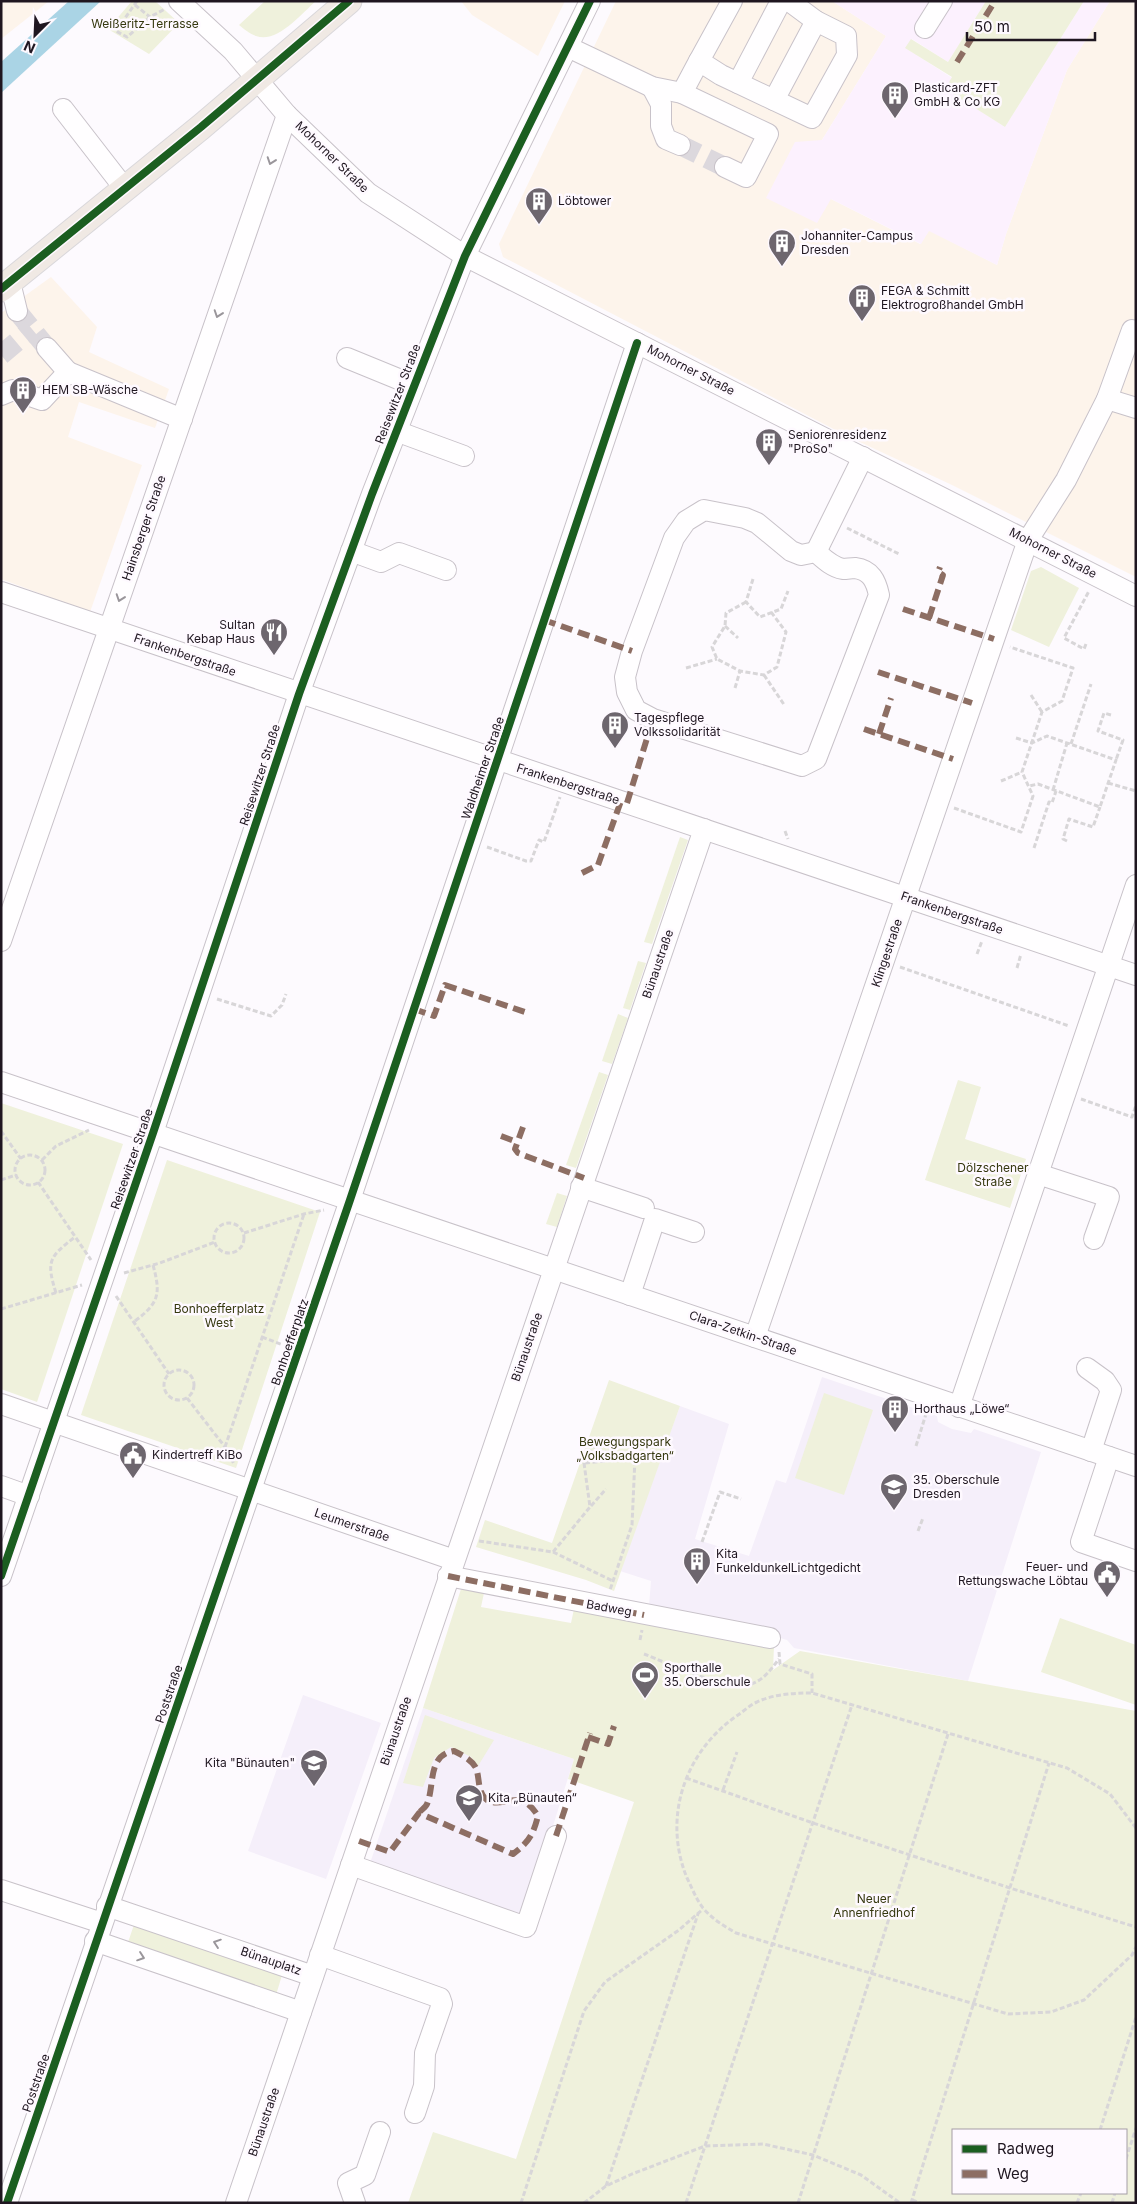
<svg xmlns="http://www.w3.org/2000/svg" width="1137" height="2204" font-family="Inter,sans-serif">
  <style>
    .commercial { fill: #fdf4eb }
    .built { fill: #fcf1fe }
    .education { fill: #f5effa }
    .green { fill: #eff1dc; fill-rule: evenodd }
    .water { fill: #aad4e5 }
    .lines { fill: none; stroke-linecap: round; stroke-linejoin: round }
    .minor-tunnel { stroke: #dcd8dd; stroke-width: 20; stroke-dasharray: 20 10; stroke-linecap: butt }
    .minor-casing { stroke: #c8c2c9; stroke-width: 22 }
    .major-casing { stroke: #dad8db; stroke-width: 27 }
    .path { stroke: #d8d6d8; stroke-width: 3; stroke-dasharray: 5 2.5; stroke-linecap: butt }
    .minor { stroke: #fffeff; stroke-width: 20 }
    .major { stroke: #f0e9e4; stroke-width: 25 }
    .quiet { stroke: #8d6e63; stroke-width: 6; stroke-dasharray: 12 6; stroke-linecap: butt }
    .cycleway-casing { stroke: #fef9ff; stroke-width: 11 }
    .cycleway { stroke: #1b5e20; stroke-width: 8 }
    .oneway { stroke: #9a969b }
    .labels { text-anchor: middle; stroke-width: 5; stroke-linejoin: round; paint-order: stroke }
    .park-label { font-size: 12px; fill: #35380f; stroke: #fef9ff }
    .poi-label { font-size: 12px; fill: #1f1620; stroke: #fef9ff; text-anchor: start }
    .street-label { font-size: 12px; fill: #1f1620; stroke: #fef9ff }
  </style>
  <rect width="100%" height="100%" fill="#fdfafe"/>
  <g class="commercial">
    <path d="M1 1H49L1 39Z"/>
    <path d="M461 1H565L538 56 472 15Z"/>
    <path d="M616 1H832L886 36 822 140 831 199 920 244 929 230 997 265 1006 234 1067 70 1110 1H1136V577L952 485 847 436 503 257 499 244Z"/>
    <path d="M51 277 97 327 89 352 169 389 155 428 79 402 68 437 142 465 90 612 1 579V313Z"/>
  </g>
  <path class="built" d="M832 1H986L948 62 912 39 906 48 952 78 946 89 1005 127 1084 1H1110L1067 70 1006 234 997 265 929 231 921 244 831 199 817 223 766 198 795 142 822 140 886 36Z"/>
  <g class="education">
    <path d="M822 1377 937 1416 938 1422 952 1429 971 1433 974 1429 1041 1452 968 1681 794 1648 787 1640 724 1621 649 1606 651 1581 620 1571 680 1406 729 1424 695 1539 749 1556 776 1480 786 1483Z"/>
    <path d="M303 1695 381 1723 326 1879 248 1851Z"/>
    <path d="M423 1708 574 1759 523 1921 369 1866Z"/>
  </g>
  <g class="green">
    <path d="M132 1H155L179 23 149 54 108 29Z"/>
    <path d="M265 1H316C301 14 277 44 256 36 250 34 244 29 239 25Z"/>
    <path d="M986 1H1084L1005 127 945 89 952 77 905 48 911 39 948 62Z"/>
    <path d="M1041 567 1079 588 1049 647 1011 630 1031 571Z"/>
    <path d="M680 837 688 840 652 944 644 942Z"/>
    <path d="M638 961 646 963 630 1010 623 1008Z"/>
    <path d="M618 1014 628 1018 612 1064 602 1061Z"/>
    <path d="M599 1072 608 1075 576 1168 566 1165Z"/>
    <path d="M958 1080 981 1087 965 1139 1026 1159 1010 1208 925 1180Z"/>
    <path d="M1 1103 123 1144 37 1402 1 1389Z"/>
    <path d="M167 1160 320 1212 236 1468 81 1415Z"/>
    <path d="M557 1193 567 1196 557 1227 546 1224Z"/>
    <path d="M609 1380 680 1406 614 1591 586 1580 476 1547 485 1520 552 1543Z"/>
    <path d="M824 1393 873 1410 844 1495 795 1478Z"/>
    <path d="M461 1589 484 1593 481 1607 571 1623 574 1609 774 1646 773 1670 800 1651 1136 1711V2203H408L433 2132 516 2159 634 1802 568 1779 574 1759 423 1708ZM953 2130H1126V2193H953Z"/>
    <path d="M1060 1618 1136 1645V1705L1041 1672Z"/>
    <path d="M425 1715 494 1740 478 1766 471 1757 451 1747 434 1758 423 1787 403 1783Z"/>
    <path d="M136 1919 284 1969 275 1998 126 1948Z"/>
  </g>
  <path class="water" d="M69 1H101L1 93V62Z"/>
  <g class="lines">
    <g class="minor-tunnel">
      <path d="M680 145 725 167"/>
      <path d="M17 311 47 348"/>
      <path d="M1 355 32 329"/>
    </g>
    <g class="minor-casing">
      <g id="minor">
        <path d="M179 1 233 51 287 115 368 193 465 256 1136 596"/>
        <path d="M732 1 699 61 721 75 812 118 847 55 846 36 816 21 789 1"/>
        <path d="M925 28 942 1"/>
        <path d="M568 47 652 87 682 93 768 134 746 177 725 167"/>
        <path d="M738 83 781 1"/>
        <path d="M652 87 661 104V126L666 139 680 145"/>
        <path d="M682 93 699 61"/>
        <path d="M774 100 816 21"/>
        <path d="M63 109 125 189"/>
        <path d="M10 282 17 311"/>
        <path d="M47 348 68 372"/>
        <path d="M347 358 413 385"/>
        <path d="M1 395 13 390 42 400 68 372 182 419"/>
        <path d="M1107 399 1136 408"/>
        <path d="M396 431 464 456"/>
        <path d="M704 510 745 518 757 523 791 551 801 555 816 552C824 559 832 567 843 569 847 569 851 568 855 568 871 570 876 581 879 595L816 759 802 766 653 719 636 710 627 692 625 677 632 651 674 538 686 521Z"/>
        <path d="M351 551 381 562 399 553 446 570"/>
        <path d="M816 552 863 457"/>
        <path d="M1 592 1136 975"/>
        <path d="M1 941 287 115"/>
        <path d="M1 1082 1136 1466"/>
        <path d="M1038 1174 1109 1197 1094 1239"/>
        <path d="M581 1187 644 1208"/>
        <path d="M630 1295 655 1219 694 1232"/>
        <path d="M755 1337 1028 540 1066 480 1107 399 1132 330"/>
        <path d="M1087 1368 1105 1381 1111 1390 1091 1451"/>
        <path d="M1 1404 454 1560"/>
        <path d="M959 1407 1136 885"/>
        <path d="M1109 1457 1081 1542 1136 1561"/>
        <path d="M1 1486 29 1496"/>
        <path d="M1 1576 153 1133 299 694 372 494 465 256 590 1"/>
        <path d="M448 1576 770 1638"/>
        <path d="M351 1865 526 1927 556 1836"/>
        <path d="M1 1890 102 1923"/>
        <path d="M107 1906 313 1976"/>
        <path d="M95 1941 301 2012"/>
        <path d="M320 1955 440 1998 442 2004 425 2053 424 2086 415 2113"/>
        <path d="M7 2203 350 1200 637 343"/>
        <path d="M236 2203 704 829"/>
        <path d="M355 2203 348 2183 365 2175 380 2132"/>
      </g>
    </g>
    <g class="major-casing">
      <path id="major" d="M1 289 201 127 349 1"/>
    </g>
    <g class="path">
      <path d="M137 1 116 31 127 37 150 17 165 9"/>
      <path d="M135 5 150 17"/>
      <path d="M124 21 135 28"/>
      <path d="M847 528 899 554"/>
      <path d="M753 579 746 602 760 617 781 609 788 591"/>
      <path d="M746 602 726 613 725 626 712 647 717 659 740 671 764 675 777 667 786 632 771 612"/>
      <path d="M725 626 738 638"/>
      <path d="M1086 644 1084 649 1064 638 1089 591"/>
      <path d="M686 668 717 659"/>
      <path d="M764 675 785 706"/>
      <path d="M735 688 740 671"/>
      <path d="M1031 695 1042 712"/>
      <path d="M1111 715 1104 713 1098 731 1123 740 1116 760"/>
      <path d="M1016 738 1032 743 1047 736 1116 760 1100 807 1038 784 1029 786"/>
      <path d="M1071 744 1091 684"/>
      <path d="M1001 781 1022 772"/>
      <path d="M1108 783 1136 791"/>
      <path d="M1053 790 1067 743"/>
      <path d="M954 808 1021 832 1033 796 1022 772 1042 712 1062 701 1073 668 1010 647"/>
      <path d="M785 831 788 839"/>
      <path d="M1067 841 1063 839 1069 819 1093 827 1100 807"/>
      <path d="M487 847 526 861H531L539 840 544 842 560 797"/>
      <path d="M1034 848 1049 802 1052 803 1056 791"/>
      <path d="M977 954 982 941"/>
      <path d="M900 967 1069 1026"/>
      <path d="M1017 968 1021 954"/>
      <path d="M217 999 271 1016 282 1005 286 994"/>
      <path d="M1081 1099 1132 1117 1136 1105"/>
      <path d="M1 1131 21 1159"/>
      <circle cx="30" cy="1170" r="15"/>
      <path d="M42 1160 56 1146 89 1130"/>
      <path d="M1 1180 16 1175"/>
      <path d="M38 1182 91 1260"/>
      <circle cx="229" cy="1238" r="15"/>
      <path d="M244 1233 304 1214 324 1210"/>
      <path d="M124 1273 160 1263 215 1242"/>
      <path d="M56 1293C46 1261 49 1257 75 1237"/>
      <path d="M116 1296 169 1374"/>
      <path d="M1 1309 82 1285"/>
      <path d="M135 1321C159 1303 161 1294 153 1265"/>
      <path d="M262 1337 283 1345"/>
      <circle cx="179" cy="1385" r="15"/>
      <path d="M187 1398 225 1447 234 1464"/>
      <path d="M916 1446 926 1414"/>
      <path d="M225 1447 304 1214"/>
      <path d="M585 1463 635 1458 632 1525 610 1590"/>
      <path d="M591 1506 606 1489"/>
      <path d="M918 1531 923 1518"/>
      <path d="M479 1541 553 1552 590 1507 584 1463 595 1445"/>
      <path d="M702 1542 720 1492 741 1499"/>
      <path d="M553 1552 613 1581"/>
      <path d="M640 1640 642 1630"/>
      <path d="M779 1652 780 1664 812 1674V1693"/>
      <path d="M644 1654C670 1664 725 1691 751 1684 764 1680 771 1669 779 1659"/>
      <path d="M686 1778 813 1823 1010 1888 1136 1927"/>
      <path d="M723 1790 737 1752"/>
      <path d="M1136 1828 1110 1794 1067 1768 812 1693C793 1693 774 1694 757 1702 750 1705 744 1711 738 1715 685 1751 662 1817 687 1878 692 1888 696 1899 703 1908 712 1919 724 1926 736 1933L1008 2014 1051 2012 1084 2000 1132 1955 1136 1947"/>
      <path d="M1100 2130 1136 2017"/>
      <path d="M1126 2159 1136 2128"/>
      <path d="M606 2186 698 1914"/>
      <path d="M912 2200 920 2203"/>
      <path d="M521 2203 584 2011 605 1982 679 1930 703 1909"/>
      <path d="M584 2203 606 2186 632 2174 705 2146 763 2144 813 2155 861 2175 900 2203"/>
      <path d="M686 2203 852 1705"/>
      <path d="M798 2203 948 1734"/>
      <path d="M911 2203 1049 1763"/>
      <path d="M1077 2203 1081 2193"/>
      <path d="M1112 2203 1115 2193"/>
    </g>
    <use href="#minor" class="minor"/>
    <use href="#major" class="major"/>
    <g class="quiet">
      <path d="M957 62 995 1"/>
      <path d="M903 609 994 639"/>
      <path d="M929 618 943 575 938 572 940 567"/>
      <path d="M544 620 632 651"/>
      <path d="M878 672 972 703"/>
      <path d="M864 729 953 759"/>
      <path d="M879 734 891 698"/>
      <path d="M627 803 653 719"/>
      <path d="M582 873 598 865 621 801"/>
      <path d="M414 1009 434 1016 445 985 525 1012"/>
      <path d="M523 1127 515 1149 518 1153 584 1178"/>
      <path d="M501 1136 517 1142"/>
      <path d="M448 1576 644 1615"/>
      <path d="M588 1737 608 1744 614 1726"/>
      <path d="M556 1836 590 1733"/>
      <path d="M359 1841 390 1852 419 1813 513 1854C529 1842 533 1835 538 1816 520 1786 503 1810 487 1800 477 1793 480 1778 476 1768 472 1760 462 1755 454 1751 427 1755 435 1785 427 1804 426 1807 421 1810 419 1813"/>
    </g>
    <g class="cycleway-casing">
      <g id="cycleway">
        <path d="M1 289 201 127 349 1"/>
        <path d="M1 1576 153 1133 299 694 372 494 465 256 590 1"/>
        <path d="M7 2203 350 1200 637 343"/>
      </g>
    </g>
    <use href="#cycleway" class="cycleway"/>
  </g>
  <defs><path id="oneway-chevron" d="M-2-3.5L2.5 0L-2 3.5" fill="none" stroke-width="1.6" stroke-linecap="round" stroke-linejoin="round" transform="scale(1.25)"/></defs>
  <g class="oneway">
    <use href="#oneway-chevron" transform="translate(271 161) rotate(109)"/>
    <use href="#oneway-chevron" transform="translate(218 314) rotate(109)"/>
    <use href="#oneway-chevron" transform="translate(120 598) rotate(109)"/>
    <use href="#oneway-chevron" transform="translate(217 1943) rotate(-161)"/>
    <use href="#oneway-chevron" transform="translate(141 1957) rotate(19)"/>
  </g>
  <defs>
    <g id="building-pin" transform="scale(1.4375)"><path d="M0 17L-7.5 6A9.5 9.5 0 1 1 7.5 6Z" fill="#6d666e" stroke="#fef9ff"/><path d="M-4-6H4V6H1V3H-1V6H-4ZM-2.5-4.3h1.7v1.8h-1.7ZM.8-4.3h1.7v1.8H.8ZM-2.5-1h1.7V.8h-1.7ZM.8-1h1.7V.8H.8Z" fill="#fff"/></g>
    <g id="restaurant-pin" transform="scale(1.4375)"><path d="M0 17L-7.5 6A9.5 9.5 0 1 1 7.5 6Z" fill="#6d666e" stroke="#fef9ff"/><path d="M-5-6h1v4h1v-4h1v4h1v-4h1v5L-1.5 .5V6h-2V.5L-5-1ZM5-6V6H3V1.5H1.5Q1.5-4 5-6Z" fill="#fff"/></g>
    <g id="civic-pin" transform="scale(1.4375)"><path d="M0 17L-7.5 6A9.5 9.5 0 1 1 7.5 6Z" fill="#6d666e" stroke="#fef9ff"/><path d="M-.6-6.5H3V-4.5H.6V-3L4-1V1h2V6H-6V1h2V-1L-.6-3ZM-1.2 2.5V6h2.4V2.5Z" fill="#fff"/></g>
    <g id="school-pin" transform="scale(1.4375)"><path d="M0 17L-7.5 6A9.5 9.5 0 1 1 7.5 6Z" fill="#6d666e" stroke="#fef9ff"/><path d="M0-5L7-2L0 1L-7-2ZM-4 1L0 2.5L4 1V4Q0 6-4 4Z" fill="#fff"/></g>
    <g id="stadium-pin" transform="scale(1.4375)"><path d="M0 17L-7.5 6A9.5 9.5 0 1 1 7.5 6Z" fill="#6d666e" stroke="#fef9ff"/><path d="M0-5a6.5 5 0 1 0 0 10a6.5 5 0 1 0 0-10ZM-3.5-1.8h7v3.6h-7Z" fill="#fff"/></g>
  </defs>
  <g fill-rule="evenodd">
    <use href="#building-pin" x="895" y="95"/>
    <use href="#building-pin" x="539" y="201"/>
    <use href="#building-pin" x="782" y="243"/>
    <use href="#building-pin" x="862" y="298"/>
    <use href="#building-pin" x="23" y="390"/>
    <use href="#building-pin" x="769" y="442"/>
    <use href="#restaurant-pin" x="274" y="632"/>
    <use href="#building-pin" x="615" y="725"/>
    <use href="#building-pin" x="895" y="1409"/>
    <use href="#civic-pin" x="133" y="1455"/>
    <use href="#school-pin" x="894" y="1487"/>
    <use href="#building-pin" x="697" y="1561"/>
    <use href="#civic-pin" x="1107" y="1574"/>
    <use href="#stadium-pin" x="645" y="1675"/>
    <use href="#school-pin" x="314" y="1763"/>
    <use href="#school-pin" x="469" y="1798"/>
  </g>
  <g class="labels">
    <g class="park-label">
      <text x="145" y="28">Weißeritz-Terrasse</text>
      <text x="993" y="1172">Dölzschener<tspan x="993" dy="14">Straße</tspan></text>
      <text x="219" y="1313">Bonhoefferplatz<tspan x="219" dy="14">West</tspan></text>
      <text x="625" y="1446">Bewegungspark<tspan x="625" dy="14">„Volksbadgarten“</tspan></text>
      <text x="874" y="1903">Neuer<tspan x="874" dy="14">Annenfriedhof</tspan></text>
    </g>
    <g class="poi-label">
      <text x="914" y="92">Plasticard-ZFT<tspan x="914" dy="14">GmbH &amp; Co KG</tspan></text>
      <text x="558" y="205">Löbtower</text>
      <text x="801" y="240">Johanniter-Campus<tspan x="801" dy="14">Dresden</tspan></text>
      <text x="881" y="295">FEGA &amp; Schmitt<tspan x="881" dy="14">Elektrogroßhandel GmbH</tspan></text>
      <text x="42" y="394">HEM SB-Wäsche</text>
      <text x="788" y="439">Seniorenresidenz<tspan x="788" dy="14">"ProSo"</tspan></text>
      <text x="255" y="629" text-anchor="end">Sultan<tspan x="255" dy="14">Kebap Haus</tspan></text>
      <text x="634" y="722">Tagespflege<tspan x="634" dy="14">Volkssolidarität</tspan></text>
      <text x="914" y="1413">Horthaus „Löwe“</text>
      <text x="152" y="1459">Kindertreff KiBo</text>
      <text x="913" y="1484">35. Oberschule<tspan x="913" dy="14">Dresden</tspan></text>
      <text x="716" y="1558">Kita<tspan x="716" dy="14">FunkeldunkelLichtgedicht</tspan></text>
      <text x="1088" y="1571" text-anchor="end">Feuer- und<tspan x="1088" dy="14">Rettungswache Löbtau</tspan></text>
      <text x="664" y="1672">Sporthalle<tspan x="664" dy="14">35. Oberschule</tspan></text>
      <text x="295" y="1767" text-anchor="end">Kita "Bünauten"</text>
      <text x="488" y="1802">Kita „Bünauten“</text>
    </g>
    <g class="street-label">
      <text transform="translate(332 157) rotate(44)" y="4">Mohorner Straße</text>
      <text transform="translate(691 370) rotate(27)" y="4">Mohorner Straße</text>
      <text transform="translate(398 394) rotate(-69)" y="4">Reisewitzer Straße</text>
      <text transform="translate(144 528) rotate(-71)" y="4">Hainsberger Straße</text>
      <text transform="translate(1053 553) rotate(27)" y="4">Mohorner Straße</text>
      <text transform="translate(185 655) rotate(19)" y="4">Frankenbergstraße</text>
      <text transform="translate(483 768) rotate(-71)" y="4">Waldheimer Straße</text>
      <text transform="translate(260 775) rotate(-72)" y="4">Reisewitzer Straße</text>
      <text transform="translate(568 784) rotate(18)" y="4">Frankenbergstraße</text>
      <text transform="translate(952 913) rotate(19)" y="4">Frankenbergstraße</text>
      <text transform="translate(887 953) rotate(-71)" y="4">Klingestraße</text>
      <text transform="translate(658 964) rotate(-71)" y="4">Bünaustraße</text>
      <text transform="translate(132 1159) rotate(-71)" y="4">Reisewitzer Straße</text>
      <text transform="translate(743 1333) rotate(19)" y="4">Clara-Zetkin-Straße</text>
      <text transform="translate(290 1342) rotate(-71)" y="4">Bonhoefferplatz</text>
      <text transform="translate(527 1347) rotate(-71)" y="4">Bünaustraße</text>
      <text transform="translate(352 1525) rotate(19)" y="4">Leumerstraße</text>
      <text transform="translate(609 1608) rotate(10)" y="4">Badweg</text>
      <text transform="translate(169 1694) rotate(-71)" y="4">Poststraße</text>
      <text transform="translate(396 1731) rotate(-71)" y="4">Bünaustraße</text>
      <text transform="translate(271 1961) rotate(19)" y="4">Bünauplatz</text>
      <text transform="translate(36 2083) rotate(-71)" y="4">Poststraße</text>
      <text transform="translate(264 2122) rotate(-71)" y="4">Bünaustraße</text>
    </g>
  </g>
  <rect width="1137" height="2204" fill="none" stroke="#1f1620" stroke-width="5"/>
  <rect x="952" y="2129" width="175" height="65" fill="#fef9ff" stroke="#a59ea6"/>
  <rect x="962" y="2145" width="25" height="8" fill="#1b5e20" stroke="#a59ea6"/>
  <text x="997" y="2154" font-size="15" fill="#1f1620">Radweg</text>
  <rect x="962" y="2170" width="25" height="8" fill="#8d6e63" stroke="#a59ea6"/>
  <text x="997" y="2179" font-size="15" fill="#1f1620">Weg</text>
  <g transform="translate(35 35) rotate(204)" stroke="#fef9ff" stroke-width="4" paint-order="stroke">
  <path d="M0-4L9 19L0 12L-9 19Z" fill="#1f1620"/>
  <text y="-8" font-size="14" font-weight="bold" text-anchor="middle" fill="#1f1620">N</text>
  </g>
  <path d="M967 32v8h128v-8" fill="none" stroke="#1f1620" stroke-width="2.5"/>
  <text x="974" y="32" font-size="15" fill="#1f1620" stroke="#fef9ff" stroke-width="4" paint-order="stroke">50 m</text>
</svg>
